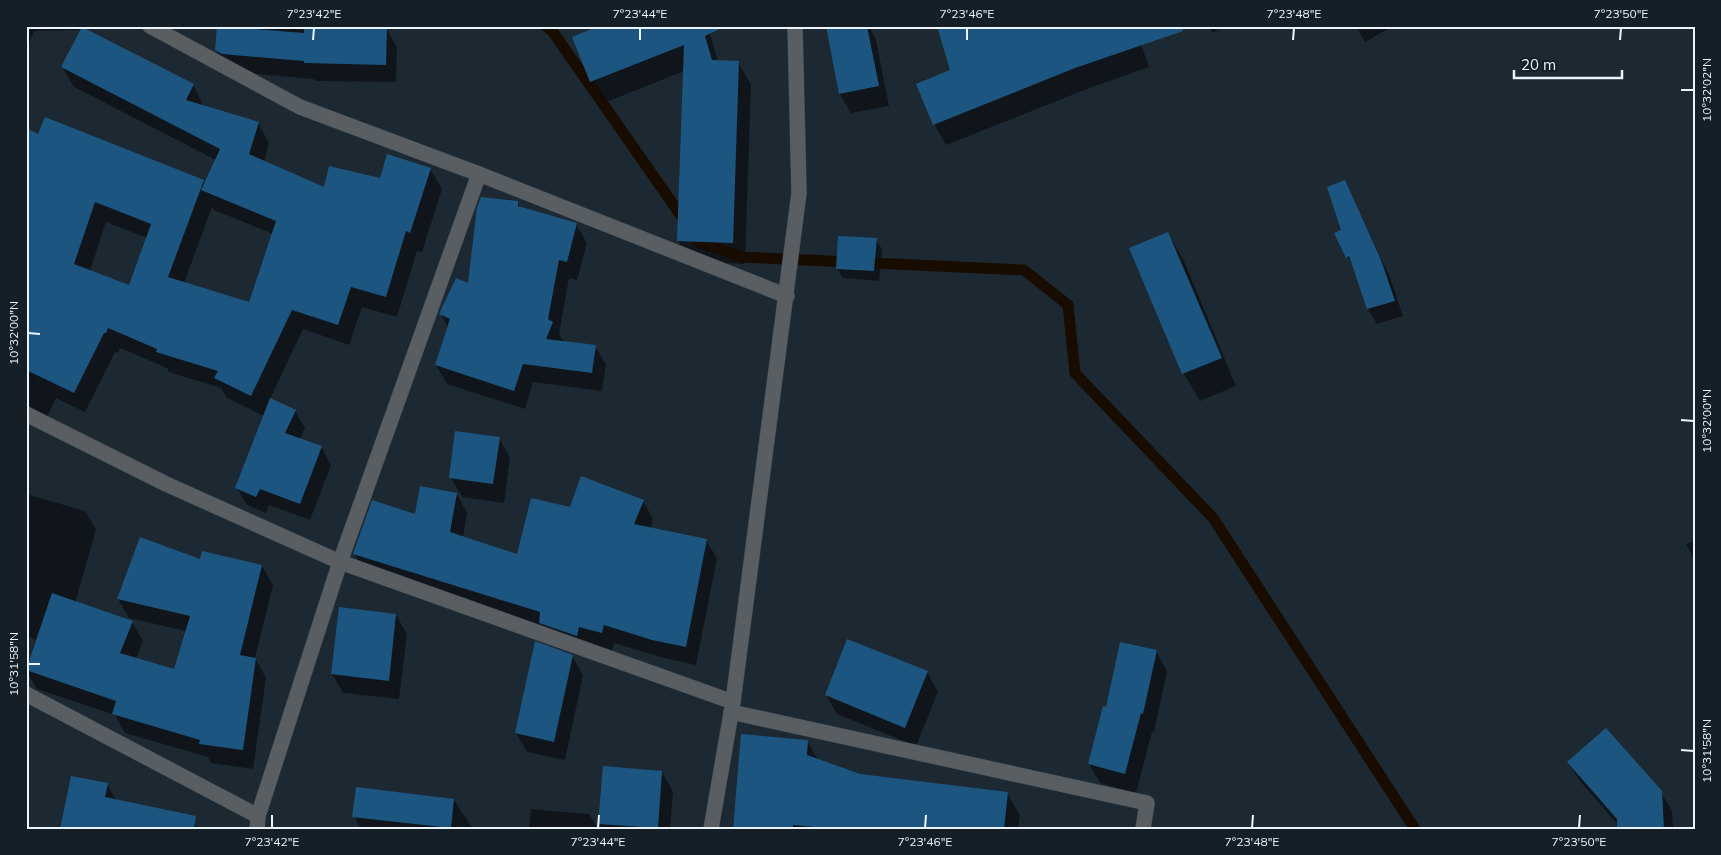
<svg xmlns="http://www.w3.org/2000/svg" width="1721" height="855" font-family="Mulish,sans-serif">
  <style>
    .shadow { fill: #0007; fill-rule: evenodd }
    .lines { fill: none; stroke-linecap: round; stroke-linejoin: round }
    .stream { stroke: #180c00; stroke-width: 11 }
    .building { fill: #1c5680; fill-rule: evenodd }
    .minor-casing { stroke: #3a454e; stroke-width: 16 }
    .minor { stroke: #595e63; stroke-width: 15 }
    .ticks { fill: none; stroke: #ecf4fb; stroke-width: 2 }
    .neatline { fill: none; stroke: #ecf4fb; stroke-width: 2 }
    .ticks-label { font-size: 12px; text-anchor: middle; fill: #ecf4fb }
  </style>
  <rect width="100%" height="100%" fill="#1d2932"/>
  <g class="shadow">
    <path d="M26 26H78L80 30 34 31 26 51Z"/>
    <path d="M172 26H301L386 28 397 47 396 82 315 81 314 79 234 72 227 69 216 50 218 26Z"/>
    <path d="M598 26H708L718 62H738L751 84 745 264 691 262 678 241 684 71 604 103 591 81Z"/>
    <path d="M836 26H869L876 40 889 106 851 113 840 94 827 28Z"/>
    <path d="M1135 26 1149 67 1087 89 946 145 934 124 952 71Z"/>
    <path d="M1208 26H1222L1213 33Z"/>
    <path d="M1356 26H1387L1388 29 1365 42Z"/>
    <path d="M62 67 193 85 204 107 258 123 269 143 264 162 325 189 430 169 442 189 422 252 417 251 397 317 362 307 349 345 303 329 270 399 295 411 305 428 300 440 321 447 331 465 310 520 269 505 266 513 247 505 237 488 264 416 227 398 221 388 169 372 167 368 120 348 118 353 115 352 85 412 56 398 45 422 26 413V135L39 136 203 181 205 184 216 160 74 87ZM212 207 214 210 273 234 250 304 184 283ZM106 222 147 238 129 286 90 271Z"/>
    <path d="M1344 182 1390 277 1403 316 1377 324 1368 309 1356 273 1336 233 1342 230Z"/>
    <path d="M517 202 521 208 576 224 587 243 577 280 569 278 559 334 564 342 595 346 606 365 602 391 533 382 525 409 447 384 436 365 448 328 441 314 469 285Z"/>
    <path d="M1168 234 1184 261 1236 386 1200 401 1184 374 1131 249Z"/>
    <path d="M876 240 882 249 879 281 843 278 837 269Z"/>
    <path d="M499 438 510 458 504 503 462 497 451 478Z"/>
    <path d="M26 494 85 511 96 530 75 603 132 622 143 641 136 659 175 671 186 631 129 618 118 599 201 561 262 566 273 585 255 658 266 678 253 769 211 763 208 757 125 733 115 715 37 689 26 670 36 640 26 635Z"/>
    <path d="M457 494 467 513 463 538 518 556 570 508 643 501 653 519 650 529 706 540 717 558 696 665 664 658 614 643 612 651 589 645 365 572 354 553 416 515Z"/>
    <path d="M1695 540V561L1686 544Z"/>
    <path d="M396 615 407 634 399 699 343 693 332 674Z"/>
    <path d="M1156 651 1167 671 1154 732H1152L1136 793 1100 783 1089 764 1107 708Z"/>
    <path d="M572 656 583 675 565 760 527 752 516 733Z"/>
    <path d="M927 672 938 692 916 746 837 714 826 695Z"/>
    <path d="M742 735 807 741 818 760 860 776 1007 793 1020 815 1018 829H733Z"/>
    <path d="M1568 762 1661 792 1672 811 1673 829H1618V825L1580 781Z"/>
    <path d="M662 772 673 792 670 829H602L599 823Z"/>
    <path d="M107 784 116 800 190 816 198 829H61Z"/>
    <path d="M454 800 473 829H361L354 816Z"/>
    <path d="M531 809 589 814 598 829H529Z"/>
  </g>
  <g class="lines">
    <path class="stream" d="M546 26 553 32 700 243 742 257 1024 270 1068 305 1075 373 1213 518 1415 829"/>
  </g>
  <g class="building">
    <path d="M217 26 304 33V26L387 27 386 65 304 63V61L222 54 215 50Z"/>
    <path d="M599 26H726L705 36 712 60 739 61 733 243 677 241 684 45 590 82 572 37Z"/>
    <path d="M826 26H867L879 86 839 94Z"/>
    <path d="M937 26H1182L1183 31 1075 68 933 125 916 84 950 70Z"/>
    <path d="M82 27 194 84 186 100 259 122 249 154 324 187 329 166 380 178 387 154 431 168 410 233 406 231 386 297 351 287 338 325 292 310 251 396 214 378 218 371 156 352 157 349 108 328 106 333H104L74 393 26 370V128L38 134 45 117 204 180 168 277 249 302 276 221 201 190 220 149 61 67ZM95 202 151 224 129 285 74 264Z"/>
    <path d="M1345 180 1381 260 1395 301 1367 309 1349 256 1346 258 1334 233 1341 230 1327 187Z"/>
    <path d="M481 197 518 201V206L577 223 567 262 559 260 548 319 553 322 546 339 596 345 592 373 523 364 514 391 435 365 450 319 439 314 456 278 468 283 477 207Z"/>
    <path d="M1168 232 1222 358 1182 374 1129 248Z"/>
    <path d="M838 236 877 238 874 271 836 269Z"/>
    <path d="M270 398 296 410 285 433 322 446 300 504 260 489 256 497 235 488Z"/>
    <path d="M455 431 500 437 493 484 449 478Z"/>
    <path d="M581 476 644 500 634 524 707 539 686 647 652 640 604 625 602 633 579 627 577 636 539 623 540 612 353 554 372 500 415 514 420 486 457 493 450 532 517 554 531 498 570 507Z"/>
    <path d="M140 537 200 559 202 551 262 565 240 655 256 658 243 750 199 744 200 740 112 714 116 701 26 670 52 593 133 621 120 653 174 669 190 616 117 599Z"/>
    <path d="M339 607 396 614 389 681 331 674Z"/>
    <path d="M847 639 928 671 905 728 825 695Z"/>
    <path d="M535 641 573 655 554 742 515 733Z"/>
    <path d="M1120 642 1157 650 1143 714 1141 713 1125 774 1088 764 1103 706 1106 707Z"/>
    <path d="M1606 728 1662 791 1664 829H1617V819L1567 762Z"/>
    <path d="M741 734 808 740 807 755 860 774 1008 792 1004 829H837L793 825V829H733Z"/>
    <path d="M603 766 662 771 658 828 598 824Z"/>
    <path d="M71 776 108 783 105 797 196 816 194 829H60Z"/>
    <path d="M356 787 454 799 451 828 352 817Z"/>
  </g>
  <g class="lines">
    <g class="minor-casing">
      <g id="minor">
        <path d="M150 26 300 107 479 174 787 296"/>
        <path d="M26 414 166 484 340 562 733 702"/>
        <path d="M26 694 258 816"/>
        <path d="M731 712 1147 803 1143 829"/>
        <path d="M257 829 258 816 340 562 479 174"/>
        <path d="M711 829 733 702 799 193 795 26"/>
      </g>
    </g>
    <use href="#minor" class="minor"/>
  </g>
  <path class="ticks" d="M313 40 314 28M640 40V28M967 40V28M1293 40 1294 28M1620 40 1621 28M1681 90H1694M28 333 40 334M1681 420 1694 421M28 664H40M1681 750 1694 751M272 828V815M598 828 599 815M925 828 926 815M1252 828 1253 815M1579 828 1580 815"/>
  <rect width="1721" height="855" fill="none" stroke="#141f28" stroke-width="55"/>
  <path d="M1514 70v8h108v-8" fill="none" stroke="#ecf4fb" stroke-width="2.5"/>
  <text x="1521" y="70" font-size="15" fill="#ecf4fb" stroke="#141f28" stroke-width="4" paint-order="stroke">20 m</text>
  <rect x="28" y="28" width="1666" height="800" class="neatline"/>
  <g class="ticks-label">
    <text x="314" y="18">7°23'42"E</text>
    <text x="640" y="18">7°23'44"E</text>
    <text x="967" y="18">7°23'46"E</text>
    <text x="1294" y="18">7°23'48"E</text>
    <text x="1621" y="18">7°23'50"E</text>
    <text transform="translate(1707 90) rotate(-90)" y="4">10°32'02"N</text>
    <text transform="translate(14 333) rotate(-90)" y="4">10°32'00"N</text>
    <text transform="translate(1707 421) rotate(-90)" y="4">10°32'00"N</text>
    <text transform="translate(14 664) rotate(-90)" y="4">10°31'58"N</text>
    <text transform="translate(1707 751) rotate(-90)" y="4">10°31'58"N</text>
    <text x="272" y="846">7°23'42"E</text>
    <text x="598" y="846">7°23'44"E</text>
    <text x="925" y="846">7°23'46"E</text>
    <text x="1252" y="846">7°23'48"E</text>
    <text x="1579" y="846">7°23'50"E</text>
  </g>
</svg>
